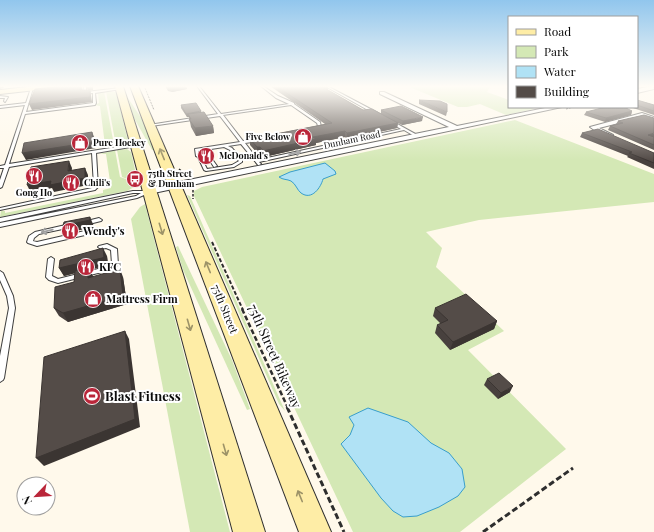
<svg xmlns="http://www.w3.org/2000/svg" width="654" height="532" font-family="'Playfair Display',serif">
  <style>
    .green { fill: #d4e8b5 }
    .water { fill: #b0e2f5; stroke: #389ecc }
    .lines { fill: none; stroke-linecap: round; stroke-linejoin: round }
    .service-casing { stroke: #3f3f3f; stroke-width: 2 }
    .minor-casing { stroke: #3f3f3f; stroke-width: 2 }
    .secondary-casing { stroke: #2e2e2e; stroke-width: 2 }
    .path-far4 { stroke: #2e2e2e; stroke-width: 1; stroke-dasharray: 2 1; stroke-linecap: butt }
    .path-far3 { stroke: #2e2e2e; stroke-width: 1.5; stroke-dasharray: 2.5 1.5; stroke-linecap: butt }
    .path-far2 { stroke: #2e2e2e; stroke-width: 2; stroke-dasharray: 4 2; stroke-linecap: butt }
    .path-far1 { stroke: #2e2e2e; stroke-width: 2.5; stroke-dasharray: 5 2.5; stroke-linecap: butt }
    .path { stroke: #2e2e2e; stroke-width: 3; stroke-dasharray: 6 3; stroke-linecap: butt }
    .service { fill: #fff; fill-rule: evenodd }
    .minor { fill: #fff; fill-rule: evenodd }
    .secondary { fill: #feeda6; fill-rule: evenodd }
    .wall { fill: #48413e }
    .shaded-wall { fill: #3b3532 }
    .building { fill: #544c48; stroke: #3b3532 }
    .oneway { stroke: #9e9e9e }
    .oneway2 { stroke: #9d9368 }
    .labels { text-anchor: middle; stroke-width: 4; stroke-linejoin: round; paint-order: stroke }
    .far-poi-label { font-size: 9px; font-weight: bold; fill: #0c0c0c; stroke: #fff; text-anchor: start }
    .far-street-label { font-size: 9px; fill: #0c0c0c; stroke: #fff }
    .poi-label { font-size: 11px; font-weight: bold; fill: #0c0c0c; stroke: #fff; text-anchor: start }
    .street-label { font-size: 11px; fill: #0c0c0c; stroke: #fff }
    .near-street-label { font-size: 13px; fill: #0c0c0c; stroke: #fff }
    .near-poi-label { font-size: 13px; font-weight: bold; fill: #0c0c0c; stroke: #fff; text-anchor: start }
  </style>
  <rect width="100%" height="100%" fill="#fff9eb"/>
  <g class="green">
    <path d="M407 86H498L490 87 487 92 509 100V107H528L534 109 506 115 480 104 467 107H458Z"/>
    <path d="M104 91 114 145 98 148 105 145 100 106 95 105 99 103 98 93Z"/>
    <path d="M106 91 116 92 128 141 116 146Z"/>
    <path d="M128 98 144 122 154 150H152L134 118Z"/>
    <path d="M515 120 654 174V202L479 220 426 232 442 248 436 267 504 331 468 350 566 449 460 532H353L194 196V191L202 187Z"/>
    <path d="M127 149 131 152 138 183 122 177 117 150Z"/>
    <path d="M115 150 120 177 129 180 136 186 127 191 0 217 1 211H5V213L103 193V190L111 188 106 154H100Z"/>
    <path d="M187 195 190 196 285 411 279 404Z"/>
    <path d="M145 204 230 532H190L131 219 140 207Z"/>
    <path d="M178 246 232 360 250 409 247 410 183 270 176 247Z"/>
  </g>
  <g class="water">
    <path d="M325 163 335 171 336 174 323 179C321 187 312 201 301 193 297 190 296 184 291 181 287 179 283 180 279 177L290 172Z"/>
    <path d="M368 408 408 422 431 443 449 453 462 469 465 487 458 496 439 507 417 516 403 517 393 511 381 498 341 444 350 435 354 425 349 417Z"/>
  </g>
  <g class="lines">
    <g class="service-casing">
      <g id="service">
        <path d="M84 86H86V92L120 88 121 89 95 93 96 103 95 105 25 114 9 164 136 144 138 145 136 146 96 153 98 187 95 190 0 210V208L92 188 94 186 92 153 9 167 2 187 0 188V180L4 168H0V166L5 165 25 105 0 108V106L26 103 31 88 32 87 33 88 26 112 93 103V93L83 94Z"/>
        <path d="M197 86H199L221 114 289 104 276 98 261 86H263L278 96 294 103V104L320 122 321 127 315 131H313V129L318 126 317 123 291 105 223 115 243 141 259 139V141L245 143 258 160 401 129 389 122V120H390L419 136 416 137 404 130 259 162 261 164 259 165H258L241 144 228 146 232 148 242 160V162L234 167 206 171 204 170 198 157 196 156 195 149 240 142 220 116 151 126 149 125 218 114ZM224 147 230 150 239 161 232 165 207 169 202 159 210 161 214 167 217 166 212 159 201 156 198 151Z"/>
        <path d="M325 86H327L378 113 375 114Z"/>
        <path d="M0 96 8 97 5 102 4 101 5 98H0Z"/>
        <path d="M149 190 151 191V192L137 198 0 227V223L136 196 141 193H133L0 222V218L133 191H145Z"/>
        <path d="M99 218 102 220 101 221 85 225 82 223 83 222Z"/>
        <path d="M70 224 72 225 73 226 72 227 39 234 34 238 33 241 37 242 98 228 101 230 98 232 37 246 28 243 27 242 29 236 35 232Z"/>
        <path d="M107 244 117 249 118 265 110 270 58 283 49 280 46 277 48 259 51 257 54 259 52 276 58 279 106 267 112 264 111 250 106 248 101 249 98 247 99 246Z"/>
        <path d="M0 271 3 273 13 296 15 308 4 378 3 380 0 382V356L9 308 7 296 0 280Z"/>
      </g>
    </g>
    <g class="minor-casing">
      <g id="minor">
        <path d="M653 86 654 89 637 93V89Z"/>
        <path d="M380 92H384L457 126 550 107H562L149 194 144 191 149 188 449 127 380 94Z"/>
        <path d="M642 113 654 117V121L642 117 599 128 613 135V139H607L590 127Z"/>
      </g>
    </g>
    <g class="secondary-casing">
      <g id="secondary">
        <path d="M36 86H58L54 88 0 94V90Z"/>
        <path d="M115 86H123L265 532H233Z"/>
        <path d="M130 86H138L331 532H299Z"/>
      </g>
    </g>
    <g class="path-far4">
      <path d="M145 88 154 110"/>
      <path d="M566 109 574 107"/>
    </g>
    <g class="path-far3">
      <path d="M179 169 186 175"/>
      <path d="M193 190V199"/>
    </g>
    <path class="path-far2" d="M212 242 243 310"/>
    <path class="path-far1" d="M242 309 288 408"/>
    <g class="path">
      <path d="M287 407 344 532"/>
      <path d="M483 532 573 468"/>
    </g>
    <use href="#service" class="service"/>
    <use href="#minor" class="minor"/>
    <use href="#secondary" class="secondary"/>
  </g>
  <g class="wall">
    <path d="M165 86H186L187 89 172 92 168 91Z"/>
    <path d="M270 86H328V90L363 110 381 113V110L422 121 402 125 398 123 397 128 347 139 345 137 316 143V145L264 157 261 153 258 154 250 145V139L325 124Z"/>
    <path d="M419 100 447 112 446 116 419 104Z"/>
    <path d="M637 100 654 105V115L630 107H637Z"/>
    <path d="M181 105 202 113 213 126 214 133 196 136 191 127 189 117H187L181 108Z"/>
    <path d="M632 111 631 115 605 122 584 115 586 112Z"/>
    <path d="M644 115 653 137H654V150L608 130 610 126 616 124 618 121Z"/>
    <path d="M582 133 654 153V169L627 157 628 156 580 137Z"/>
    <path d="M107 256 108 265 89 270 93 277H123L127 304 68 322 59 316 54 308 74 282 75 273 64 276 59 268Z"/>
    <path d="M435 308 497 321 494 329 450 350 435 333 437 325 441 324 433 316Z"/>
    <path d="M487 379 510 392 498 399 484 385Z"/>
  </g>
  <g class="shaded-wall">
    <path d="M0 86H5L3 88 0 89Z"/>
    <path d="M80 86H82V95L80 90Z"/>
    <path d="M93 86V90H90L91 95 92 102 32 110 29 104 88 90 86 87Z"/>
    <path d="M183 86H186L187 89 172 92 171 88Z"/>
    <path d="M321 86H328V90Z"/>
    <path d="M201 111 202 115 188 114 189 117H187L186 114Z"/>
    <path d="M632 111 631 115 605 122 606 118Z"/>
    <path d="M423 117 422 121 402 125 403 121Z"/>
    <path d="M398 123 397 128 347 139V133Z"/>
    <path d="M213 126 214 133 196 136 195 128Z"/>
    <path d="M345 131V137L316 143V145L264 157 263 151 313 137Z"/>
    <path d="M92 132 95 139 96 148 26 160 22 153Z"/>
    <path d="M654 133V137L646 139 648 135Z"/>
    <path d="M257 147H260L261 153 258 154Z"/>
    <path d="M69 161 72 168 71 178 68 171Z"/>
    <path d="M85 168 88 175V185L54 192 52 188 31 193 27 185Z"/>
    <path d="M90 217 93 224 94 227 67 233 63 226Z"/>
    <path d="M103 248 107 256 108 265 89 270 93 276V286L88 278V270L64 276 59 268Z"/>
    <path d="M120 269 123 277 127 304 68 322 63 313Z"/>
    <path d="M497 321 494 329 450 350 453 342Z"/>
    <path d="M125 331 129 339 140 427 44 466 36 458Z"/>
    <path d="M513 386 510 392 498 399 501 393Z"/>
  </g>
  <g class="building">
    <path d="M63 86H80V90H90V97L29 104 35 89Z"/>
    <path d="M166 86H183L171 88 167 86Z"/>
    <path d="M276 86H321L363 110 372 109 398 123 347 133 345 131 313 137 316 139 263 151 260 147H257L250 139 332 123Z"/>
    <path d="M419 100 440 101 447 104V112Z"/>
    <path d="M637 100 654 105V111L637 105Z"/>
    <path d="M196 103 201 111 186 114 181 105Z"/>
    <path d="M401 106 423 117 403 121 381 110Z"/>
    <path d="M606 107H624L632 111 606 118 586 112Z"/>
    <path d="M204 112 213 126 195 128 189 119H191L188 114Z"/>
    <path d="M644 115 654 118V133L648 135 654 137V145L610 126 623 123 618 121Z"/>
    <path d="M598 129 654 153V163L629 153 632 152 582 133Z"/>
    <path d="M92 132 93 142 22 153 24 143Z"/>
    <path d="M69 161 68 171 85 168V178L50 185 51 181 27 185 31 167Z"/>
    <path d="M90 217V220L63 226 64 222Z"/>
    <path d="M103 248 104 257 102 258 59 268 60 260Z"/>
    <path d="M88 268V278L120 269 123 296 63 313 54 308 55 287 74 282 75 271Z"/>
    <path d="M466 294 497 321 453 342 437 325 448 320 435 308Z"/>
    <path d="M125 331 135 419 36 458 44 357Z"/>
    <path d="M499 373 513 386 501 393 487 379Z"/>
  </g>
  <defs><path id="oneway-shaft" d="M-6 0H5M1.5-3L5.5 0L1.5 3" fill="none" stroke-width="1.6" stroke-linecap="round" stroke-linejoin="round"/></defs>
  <g class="oneway">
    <use href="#oneway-shaft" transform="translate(295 153) rotate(-13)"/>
    <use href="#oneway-shaft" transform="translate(47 231) rotate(167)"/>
  </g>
  <g class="oneway2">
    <use href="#oneway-shaft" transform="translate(162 154) rotate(-112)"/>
    <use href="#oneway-shaft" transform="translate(161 229) rotate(73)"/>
    <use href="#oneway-shaft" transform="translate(208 267) rotate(-112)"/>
    <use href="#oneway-shaft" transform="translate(189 325) rotate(74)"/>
    <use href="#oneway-shaft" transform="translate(225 450) rotate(74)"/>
    <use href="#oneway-shaft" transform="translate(300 496) rotate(-112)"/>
  </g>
  <linearGradient id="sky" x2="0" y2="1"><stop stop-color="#91c6ed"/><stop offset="0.54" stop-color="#fffcf6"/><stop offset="1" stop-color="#fffcf6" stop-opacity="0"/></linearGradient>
  <rect width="654" height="160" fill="url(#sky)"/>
  <defs>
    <g id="shop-disc" transform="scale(0.9)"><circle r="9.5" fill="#ba263a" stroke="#fff"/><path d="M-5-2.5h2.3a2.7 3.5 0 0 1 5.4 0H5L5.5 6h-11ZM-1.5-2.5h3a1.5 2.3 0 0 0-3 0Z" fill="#fff"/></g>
    <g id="restaurant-disc" transform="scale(0.9)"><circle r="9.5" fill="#ba263a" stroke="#fff"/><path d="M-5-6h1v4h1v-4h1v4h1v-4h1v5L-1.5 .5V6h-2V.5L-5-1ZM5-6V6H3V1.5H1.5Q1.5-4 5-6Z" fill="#fff"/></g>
    <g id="bus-disc" transform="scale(0.9)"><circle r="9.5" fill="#ba263a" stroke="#fff"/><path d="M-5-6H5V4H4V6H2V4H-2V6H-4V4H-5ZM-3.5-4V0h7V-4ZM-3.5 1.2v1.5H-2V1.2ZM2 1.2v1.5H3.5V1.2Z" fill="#fff"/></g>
    <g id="stadium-disc" transform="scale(0.9)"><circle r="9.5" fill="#ba263a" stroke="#fff"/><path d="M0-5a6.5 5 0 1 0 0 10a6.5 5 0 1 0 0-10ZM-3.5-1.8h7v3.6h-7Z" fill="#fff"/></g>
  </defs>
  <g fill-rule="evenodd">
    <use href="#shop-disc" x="303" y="137"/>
    <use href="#shop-disc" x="80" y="143"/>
    <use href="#restaurant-disc" x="206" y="156"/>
    <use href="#restaurant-disc" x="34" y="176"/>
    <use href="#bus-disc" x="135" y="179"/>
    <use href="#restaurant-disc" x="71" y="183"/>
    <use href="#restaurant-disc" x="70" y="231"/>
    <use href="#restaurant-disc" x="86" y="267"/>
    <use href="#shop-disc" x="93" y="299"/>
    <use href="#stadium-disc" x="92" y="396"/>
  </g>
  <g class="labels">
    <g class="far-poi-label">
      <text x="290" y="140" text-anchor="end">Five Below</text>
      <text x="93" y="146">Pure Hockey</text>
      <text x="219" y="159">McDonald's</text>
      <text x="148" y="177">75th Street<tspan x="148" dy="10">&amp; Dunham</tspan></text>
      <text x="84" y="186">Chili's</text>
      <text x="34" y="196" text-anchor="middle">Gong Ho</text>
    </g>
    <g class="far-street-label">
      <text transform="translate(352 140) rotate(-12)" y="3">Dunham Road</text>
    </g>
    <g class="poi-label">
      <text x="83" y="235">Wendy's</text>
      <text x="99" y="271">KFC</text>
      <text x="106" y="303">Mattress Firm</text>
    </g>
    <g class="street-label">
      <text transform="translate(225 309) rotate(68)" y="4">75th Street</text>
    </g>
    <g class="near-street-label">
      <text transform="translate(275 356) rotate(66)" y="5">75th Street Bikeway</text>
    </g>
    <g class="near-poi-label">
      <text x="105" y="401">Blast Fitness</text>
    </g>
  </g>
  <rect x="508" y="16" width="130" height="92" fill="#ffffff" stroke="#9e9e9e"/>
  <rect x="516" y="29" width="20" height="6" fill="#feeda6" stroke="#9e9e9e"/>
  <text x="544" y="36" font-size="12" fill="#0c0c0c">Road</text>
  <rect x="516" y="46" width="20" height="12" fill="#d4e8b5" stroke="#9e9e9e"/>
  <text x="544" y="56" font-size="12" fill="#0c0c0c">Park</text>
  <rect x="516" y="66" width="20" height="12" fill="#b0e2f5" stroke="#9e9e9e"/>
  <text x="544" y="76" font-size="12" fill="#0c0c0c">Water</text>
  <rect x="516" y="86" width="20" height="12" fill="#544c48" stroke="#9e9e9e"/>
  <text x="544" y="96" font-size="12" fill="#0c0c0c">Building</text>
  <g transform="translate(36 496) rotate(245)"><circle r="19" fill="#ffffff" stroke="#9e9e9e"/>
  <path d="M0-3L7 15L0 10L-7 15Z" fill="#ba263a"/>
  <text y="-6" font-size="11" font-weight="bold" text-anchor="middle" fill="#0c0c0c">N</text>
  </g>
</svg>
